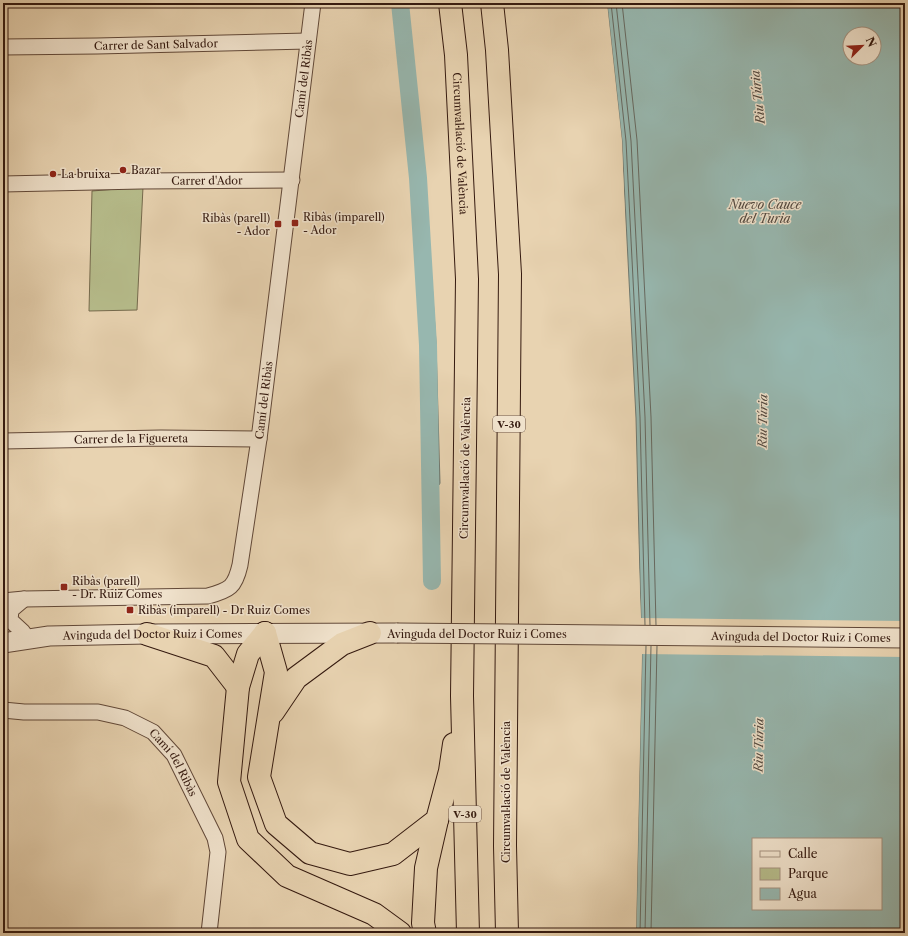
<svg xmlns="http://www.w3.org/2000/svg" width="908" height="936" font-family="'Libre Caslon Text',serif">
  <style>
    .green { fill: #b6bc8b; stroke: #756a4d }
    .water { fill: #97b7af; stroke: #6f786f; fill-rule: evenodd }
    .pier { fill: #e8d3b1 }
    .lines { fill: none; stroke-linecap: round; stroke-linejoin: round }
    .shore { stroke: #66685f; stroke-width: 1 }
    .stream { stroke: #6f786f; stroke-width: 5 }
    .canal { stroke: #97b7af; stroke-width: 18 }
    .minor-casing { stroke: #614838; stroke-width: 17 }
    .tertiary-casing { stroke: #614838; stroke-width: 21 }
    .trunk-casing { stroke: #34190f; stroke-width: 24 }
    .motorway-casing { stroke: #34190f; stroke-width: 24 }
    .minor { stroke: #f0e2cc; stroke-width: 15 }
    .tertiary { stroke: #f0e2cc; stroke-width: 19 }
    .trunk { stroke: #e8d3b1; stroke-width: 22 }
    .motorway { stroke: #e8d3b1; stroke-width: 22 }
    .tertiary-bridge-casing { stroke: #614838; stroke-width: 21; stroke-linecap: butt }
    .tertiary-bridge { stroke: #f0e2cc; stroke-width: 19 }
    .poi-dot { fill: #8f2418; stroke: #f0e2cc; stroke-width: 1.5 }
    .labels { text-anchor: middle; stroke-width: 3; stroke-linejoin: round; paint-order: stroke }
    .shield { fill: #f0e2cc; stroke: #6c5548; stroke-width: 1 }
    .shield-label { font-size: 10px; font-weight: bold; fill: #34190f }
    .street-label { font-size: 11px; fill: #34190f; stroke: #f0e2cc }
    .poi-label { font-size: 11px; fill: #34190f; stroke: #f0e2cc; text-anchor: start }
    .water-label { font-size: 12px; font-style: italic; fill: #52483f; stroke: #f0e2cc }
  </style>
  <rect width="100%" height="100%" fill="#e8d3b1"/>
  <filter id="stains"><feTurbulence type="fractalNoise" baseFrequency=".005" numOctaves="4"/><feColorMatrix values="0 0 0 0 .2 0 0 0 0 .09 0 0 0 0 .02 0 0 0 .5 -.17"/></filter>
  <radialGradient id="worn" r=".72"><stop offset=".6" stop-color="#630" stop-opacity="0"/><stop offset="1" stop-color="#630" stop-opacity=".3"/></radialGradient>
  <path class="green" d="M143 187 137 310 89 311 92 191Z"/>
  <path class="water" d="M607 3H905V933H636L642 658 636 418 622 141ZM850 34H874V58H850ZM753 839H881V909H753Z"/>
  <g class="pier">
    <path d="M605 3H607L622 141 628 302 620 141Z"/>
    <path d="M637 518 641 618 905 621V657L642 654 636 933H634L640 658Z"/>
  </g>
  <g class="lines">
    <g class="shore">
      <path d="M611 3 626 141 640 417 645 625"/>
      <path d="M616 3 631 141 645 417 650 625"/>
      <path d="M622 3 637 140 651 417 656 625"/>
      <path d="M640 933 646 646"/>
      <path d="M645 933 651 646"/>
      <path d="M651 933 657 646"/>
    </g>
    <path class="stream" d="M405 3 423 178 434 343 438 483"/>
    <path class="canal" d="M400 3 418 178 428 345 432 581"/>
    <g class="minor-casing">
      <g id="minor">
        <path id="s1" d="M3 47 97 46 308 41"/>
        <path id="s2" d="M3 184 141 181 292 180"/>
        <path id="s3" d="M3 441 161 438 259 439"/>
        <path id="s4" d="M3 601 24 599 208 596C230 590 235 587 240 565L259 439 313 3"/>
        <path d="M23 632 10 620 11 610 24 599"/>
        <path id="s5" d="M3 710 24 712H98L125 718 153 732 174 755 215 838 218 852 209 933"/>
      </g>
    </g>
    <g class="tertiary-casing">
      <g id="tertiary">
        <path id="s6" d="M3 643 49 636 147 634 397 633"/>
      </g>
    </g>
    <g class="trunk-casing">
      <g id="trunk">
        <path id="s7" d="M450 3 456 55 467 279 462 696 468 933"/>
        <path d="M265 633 276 672 259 777 276 824 310 853 350 864 393 854 437 820 450 771 454 744"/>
        <path d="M265 633 248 654 238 687 229 782 248 839 287 876 374 914 400 933"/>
        <path d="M147 634 214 656 238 687"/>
        <path d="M273 712 296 678 342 644 370 633"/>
        <path d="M425 933 423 923 426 868 437 820"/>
      </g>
    </g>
    <g class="motorway-casing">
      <path id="motorway" d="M492 3 497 50 510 274 505 846 507 933"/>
    </g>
    <use href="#minor" class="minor"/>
    <use href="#tertiary" class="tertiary"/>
    <use href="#trunk" class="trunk"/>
    <use href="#motorway" class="motorway"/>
    <g class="tertiary-bridge-casing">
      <g id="tertiary-bridge">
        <path id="s8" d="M397 633 905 638"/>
      </g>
    </g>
    <use href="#tertiary-bridge" class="tertiary-bridge"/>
  </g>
  <g class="poi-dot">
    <circle cx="123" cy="170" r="4"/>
    <circle cx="53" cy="174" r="4"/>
    <rect x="291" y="219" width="8" height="8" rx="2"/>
    <rect x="274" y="220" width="8" height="8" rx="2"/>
    <rect x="60" y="583" width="8" height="8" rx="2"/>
    <rect x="126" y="606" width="8" height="8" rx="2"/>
  </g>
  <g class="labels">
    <g class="shield">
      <rect x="493" y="416" width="32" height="16" rx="3"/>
      <rect x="449" y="806" width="32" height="16" rx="3"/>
    </g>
    <g class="shield-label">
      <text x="509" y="428">V-30</text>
      <text x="465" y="818">V-30</text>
    </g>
    <g class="street-label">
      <text dy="4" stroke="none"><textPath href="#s1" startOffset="153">Carrer de Sant Salvador</textPath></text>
      <text dy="4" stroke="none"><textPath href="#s4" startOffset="744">Camí del Ribàs</textPath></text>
      <text dy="4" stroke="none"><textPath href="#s7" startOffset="141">Circumval·lació de València</textPath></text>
      <text dy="4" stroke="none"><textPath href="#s2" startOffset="204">Carrer d'Ador</textPath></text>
      <text dy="4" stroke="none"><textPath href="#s4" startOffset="420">Camí del Ribàs</textPath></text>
      <text dy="4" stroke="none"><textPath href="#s3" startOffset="128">Carrer de la Figuereta</textPath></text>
      <text transform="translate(465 468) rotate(-89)" y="4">Circumval·lació de València</text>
      <text x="477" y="638">Avinguda del Doctor Ruiz i Comes</text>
      <text dy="4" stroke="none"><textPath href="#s6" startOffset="150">Avinguda del Doctor Ruiz i Comes</textPath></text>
      <text dy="4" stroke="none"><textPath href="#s8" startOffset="404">Avinguda del Doctor Ruiz i Comes</textPath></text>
      <text dy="4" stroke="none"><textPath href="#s5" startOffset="191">Camí del Ribàs</textPath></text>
      <text transform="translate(506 792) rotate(-90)" y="4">Circumval·lació de València</text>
    </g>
    <g class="poi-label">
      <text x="131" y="174">Bazar</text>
      <text x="61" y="178">La bruixa</text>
      <text x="303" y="221">Ribàs (imparell)<tspan x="303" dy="13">- Ador</tspan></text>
      <text x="270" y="222" text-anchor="end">Ribàs (parell)<tspan x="270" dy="13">- Ador</tspan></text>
      <text x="72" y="585">Ribàs (parell)<tspan x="72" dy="13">- Dr. Ruiz Comes</tspan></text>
      <text x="138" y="614">Ribàs (imparell) - Dr Ruiz Comes</text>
    </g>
    <g class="water-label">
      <text transform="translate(758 97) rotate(-96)" y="4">Riu Túria</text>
      <text x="765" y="209">Nuevo Cauce<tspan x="765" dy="14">del Turia</tspan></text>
      <text transform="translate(763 421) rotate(-89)" y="4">Riu Túria</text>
      <text transform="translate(759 745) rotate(-89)" y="4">Riu Túria</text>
    </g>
  </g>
  <rect width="908" height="936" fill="none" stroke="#e8d3b1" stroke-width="16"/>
  <rect x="4" y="4" width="900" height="928" fill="none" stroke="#34190f" stroke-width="2"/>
  <rect x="8" y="8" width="892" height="920" fill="none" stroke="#34190f"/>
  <rect x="752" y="838" width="130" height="72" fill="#f0e2cc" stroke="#a59280"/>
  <rect x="760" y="851" width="20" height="6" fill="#f0e2cc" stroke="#a59280"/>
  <text x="788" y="858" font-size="12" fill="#34190f">Calle</text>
  <rect x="760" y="868" width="20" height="12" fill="#b6bc8b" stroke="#a59280"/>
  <text x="788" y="878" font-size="12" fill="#34190f">Parque</text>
  <rect x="760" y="888" width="20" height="12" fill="#97b7af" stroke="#a59280"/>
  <text x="788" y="898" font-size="12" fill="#34190f">Agua</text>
  <g transform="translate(862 46) rotate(66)"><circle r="19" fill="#f0e2cc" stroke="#a59280"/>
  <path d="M0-3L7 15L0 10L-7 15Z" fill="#8f2418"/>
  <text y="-6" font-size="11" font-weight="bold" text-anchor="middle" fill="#34190f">N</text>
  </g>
  <rect width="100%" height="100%" filter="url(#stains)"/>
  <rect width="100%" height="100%" fill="url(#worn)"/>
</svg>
